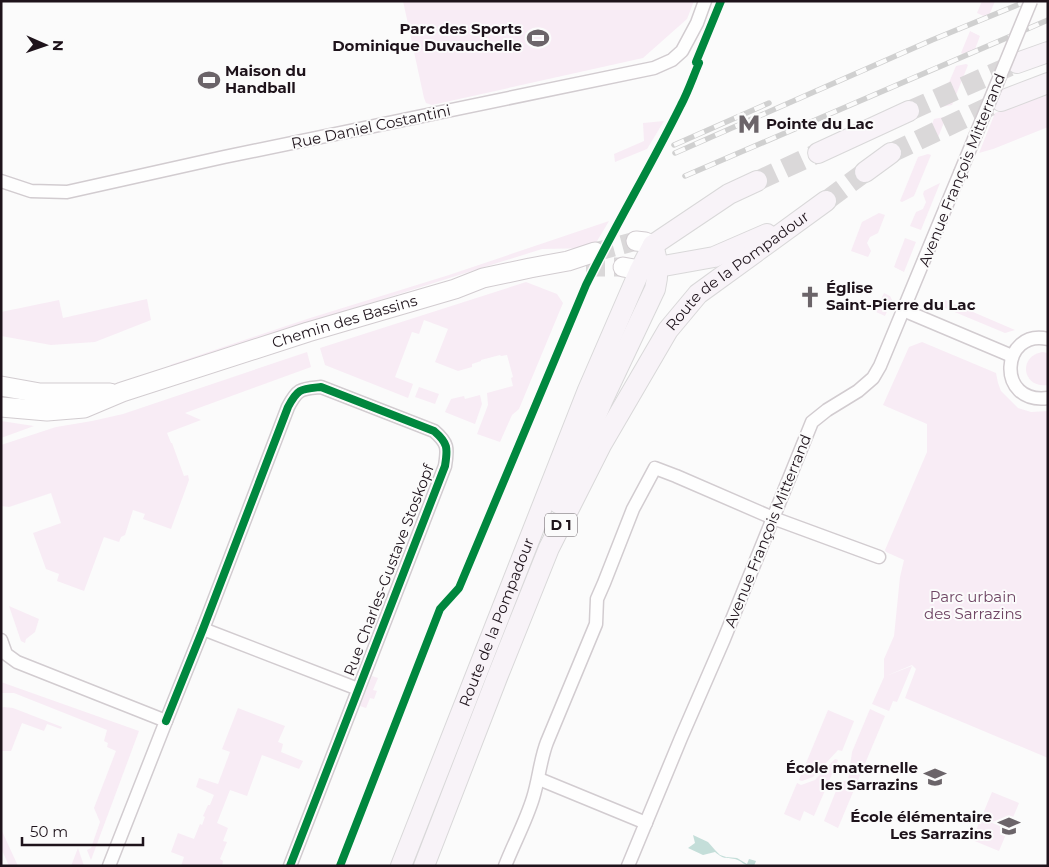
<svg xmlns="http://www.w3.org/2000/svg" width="1049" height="867" font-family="Montserrat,sans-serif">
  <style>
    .green { fill: #f8ecf5 }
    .water { fill: #c4ded9 }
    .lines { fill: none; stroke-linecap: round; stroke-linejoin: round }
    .secondary-tunnel { stroke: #dad8d9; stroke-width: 19; stroke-dasharray: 19 9; stroke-linecap: butt }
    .primary-tunnel { stroke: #dad8d9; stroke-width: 20; stroke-dasharray: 20 10; stroke-linecap: butt }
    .minor-casing { stroke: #d2ccd0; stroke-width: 15 }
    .secondary-casing { stroke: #d2ccd0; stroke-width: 21 }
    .primary-casing { stroke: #d9d8d9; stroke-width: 22 }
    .minor { stroke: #fefefe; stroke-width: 12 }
    .secondary { stroke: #fefefe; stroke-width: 19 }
    .primary { stroke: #f8f3f8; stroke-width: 20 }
    .rail-casing { stroke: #d0d0d0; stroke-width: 5.5 }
    .rail { stroke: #fbfbfb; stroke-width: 4; stroke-dasharray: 11; stroke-linecap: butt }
    .minor-bridge-casing { stroke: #d2ccd0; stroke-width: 15; stroke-linecap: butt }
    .minor-bridge { stroke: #fefefe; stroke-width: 12 }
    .cycleway-casing { stroke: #fbfbfb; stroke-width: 11 }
    .cycleway { stroke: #00873e; stroke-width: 8 }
    .labels { text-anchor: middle; stroke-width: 4; stroke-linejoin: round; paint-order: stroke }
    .shield { fill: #fbfbfb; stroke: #60595e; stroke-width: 1 }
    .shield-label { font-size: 14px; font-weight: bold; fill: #1e131b }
    .poi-label { font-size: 15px; font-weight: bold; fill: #1e131b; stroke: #fbfbfb; text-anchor: end }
    .street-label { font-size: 15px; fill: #1e131b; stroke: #fbfbfb }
    .park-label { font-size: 15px; fill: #6f4664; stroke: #fbfbfb }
  </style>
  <rect width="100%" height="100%" fill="#fbfbfb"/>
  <g class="green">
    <path d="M403 1H694L687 19 643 58 432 105 426 103 424 98Z"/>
    <path d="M982 1H995L988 18 977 13Z"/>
    <path d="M970 31 980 36 974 52 963 54 961 53Z"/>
    <path d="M966 64 968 65 952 105 941 107 939 106 956 66Z"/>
    <path d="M1048 95V127L993 149 979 153 995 113Z"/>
    <path d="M944 117H946L936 143 924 144 934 119Z"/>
    <path d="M664 121 647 149 615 162 614 154 644 141 643 123Z"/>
    <path d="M928 154 931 155 914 196 902 202 900 201 918 157Z"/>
    <path d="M940 183 921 230 910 226 916 212 923 209 926 202 923 194 924 191Z"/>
    <path d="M879 213 885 215 878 233 870 237 867 243 871 251 868 257 851 251 862 222Z"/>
    <path d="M609 221 593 248 542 249 310 322 173 367 170 365 307 319 449 275Z"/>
    <path d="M905 238 916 242 904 272 894 267Z"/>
    <path d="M526 282 557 294 563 303 519 409 512 415 500 442 477 434 488 405 487 393 513 386 511 378 513 377 507 355 501 356 500 355 481 360V361L472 364V367L458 371 435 362 448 329 424 320 419 334 412 332 395 377 413 384 408 398 325 365 320 348Z"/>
    <path d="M884 293 890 296 892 300 885 316 876 312 883 300 881 299Z"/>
    <path d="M147 299 151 320 95 342 51 345 1 336V312L59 300 63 318Z"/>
    <path d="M945 300 1015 330 1005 333 945 308 943 303Z"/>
    <path d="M922 342 996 373 998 383 1001 391 1018 408 1031 412 1048 411V758L905 698 916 669 912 665 886 676 912 666 897 702 893 701 889 711 872 704 884 677V659L894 636 900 577 904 560 886 552 885 550 927 452V424L883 405 909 347Z"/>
    <path d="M307 352 311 367 185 413 201 420 167 433 171 443H172L184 476 188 475 189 480 171 529 143 519 145 514 133 510 125 535 121 537 119 542 104 537 84 591 57 581 59 574 46 569 33 533 61 523 51 493 9 507 1 506V445L56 427 92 421 123 414Z"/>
    <path d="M1042 352 1048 353V385C1023 389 1017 357 1042 352Z"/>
    <path d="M419 387 439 394 435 404 415 397Z"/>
    <path d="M480 395 482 404 475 424 445 412 451 399 464 396 465 399Z"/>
    <path d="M1 421 34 426 1 438Z"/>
    <path d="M9 606 39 619 35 632 26 639 25 643 21 641Z"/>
    <path d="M372 676 378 678 373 690 377 691 374 699 370 698 366 708 360 706Z"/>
    <path d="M1 682 139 731 91 860 87 850 91 848 100 822 94 808 116 751 107 747 108 743 104 741 107 730 14 693H1Z"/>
    <path d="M4 707 13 708 62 727 61 729 47 724 44 731 22 723 11 751H1V708Z"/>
    <path d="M238 708 285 726 278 742 283 744 281 752 303 761 299 769 262 755 247 796 230 790 217 823 228 828 223 841 227 842 220 859 223 861 222 866H181L184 857 171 852 178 833 194 839 200 824 202 825 205 817 203 816 208 805H210L214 795 196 787 199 778 218 784 230 752 222 749Z"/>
    <path d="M870 709 885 716 838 828 824 821 840 781H848L852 752Z"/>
    <path d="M828 710 854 721 842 751 838 750 813 777 802 781 799 780Z"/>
    <path d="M835 759 838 760 814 816 804 811 800 821 784 814 797 783 801 785 815 780Z"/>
    <path d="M992 792 1019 803 999 851 972 840Z"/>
    <path d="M1 829 18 866H9L1 848Z"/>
    <path d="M78 848 84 866H71Z"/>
  </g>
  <path class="water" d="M693 835 708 842 715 850 720 855 726 857 737 858 747 864 749 859 756 861 754 866C742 866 743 861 735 859 724 857 725 860 715 852L703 855 688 848 695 843Z"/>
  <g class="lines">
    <g class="secondary-tunnel">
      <path d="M595 252 636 241"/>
      <path d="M586 267H623"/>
    </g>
    <g class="primary-tunnel">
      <path d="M909 111 1017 63"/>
      <path d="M891 153 1001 101"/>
      <path d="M757 181 818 153"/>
      <path d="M826 201 865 172"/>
    </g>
    <g class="minor-casing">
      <g id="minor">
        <path d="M1 181 31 191 67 192 224 157 654 68 672 60 682 51 697 23 705 1"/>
        <path d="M903 310 1012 356"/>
        <path d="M1048 339C1001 328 995 405 1048 398"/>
        <path d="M203 629 358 689"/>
        <path d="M1 640 6 654 17 662 166 721 109 866"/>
        <path d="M166 721 203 629 288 407C298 388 301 389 321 387L434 431C448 443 448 448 445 466L290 866"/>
        <path d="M539 779 646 823"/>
        <path d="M505 866C514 843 526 821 533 798 539 779 540 760 547 742L596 624 597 599 604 583 633 509 655 468 676 476 773 518 879 557"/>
        <path d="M628 866 681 738 724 639 812 422 827 410 858 391 873 378 880 366 960 173"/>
      </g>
    </g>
    <g class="secondary-casing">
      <g id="secondary">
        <path d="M636 241 645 242 653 245"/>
        <path d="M623 267 640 270"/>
        <path d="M1 386 40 393H110"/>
        <path id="s1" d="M1 407 47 411 84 408 122 392 308 332 455 289 483 278 530 268 568 261 595 252"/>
      </g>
    </g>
    <g class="primary-casing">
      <g id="primary">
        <path d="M1017 63 1048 52"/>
        <path d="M1001 101 1048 83"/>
        <path d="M818 153 909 111"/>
        <path d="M865 172 891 153"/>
        <path d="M647 269 714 257 767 234"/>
        <path d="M558 503 603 399 655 289C659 272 658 262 653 245"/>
        <path id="s2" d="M401 866 588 390 640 270 653 245 729 194 757 181"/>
        <path id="s3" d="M424 866 498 675 549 548 601 445 668 330 698 294 826 201"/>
      </g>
    </g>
    <use href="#minor" class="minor"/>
    <use href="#secondary" class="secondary"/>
    <use href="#primary" class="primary"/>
    <g class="rail-casing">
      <g id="rail">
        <path d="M674 145 769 103"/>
        <path d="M675 153 932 40 1027 1"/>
        <path d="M685 176 1048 20"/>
      </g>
    </g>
    <use href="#rail" class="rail"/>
    <g class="minor-bridge-casing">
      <path id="minor-bridge" d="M960 173 1031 1"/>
    </g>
    <use href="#minor-bridge" class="minor-bridge"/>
    <g class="cycleway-casing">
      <g id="cycleway">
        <path d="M166 721 203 629 288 407C298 388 301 389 321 387L434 431C448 443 448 448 445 466L290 866"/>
        <path d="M340 866 440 609 459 588 586 285C616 224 651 166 681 105 688 92 693 77 699 63L696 62 721 1"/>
      </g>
    </g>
    <use href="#cycleway" class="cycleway"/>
  </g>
  <defs>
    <g id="stadium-bare" transform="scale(1.725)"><path d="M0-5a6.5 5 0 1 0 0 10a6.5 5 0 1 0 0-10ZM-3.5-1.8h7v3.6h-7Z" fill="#6b6469" stroke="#fbfbfb" stroke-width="2.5" paint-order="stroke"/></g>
    <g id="metro-bare" transform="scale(1.725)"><path d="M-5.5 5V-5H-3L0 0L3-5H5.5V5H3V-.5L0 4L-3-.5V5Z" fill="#6b6469" stroke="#fbfbfb" stroke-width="2.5" paint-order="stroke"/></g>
    <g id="church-bare" transform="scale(1.725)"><path d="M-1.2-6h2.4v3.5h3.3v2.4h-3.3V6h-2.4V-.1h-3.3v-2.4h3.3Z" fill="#6b6469" stroke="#fbfbfb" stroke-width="2.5" paint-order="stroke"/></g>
    <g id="school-bare" transform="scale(1.725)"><path d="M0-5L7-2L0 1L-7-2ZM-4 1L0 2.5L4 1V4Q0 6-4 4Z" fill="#6b6469" stroke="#fbfbfb" stroke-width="2.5" paint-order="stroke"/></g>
  </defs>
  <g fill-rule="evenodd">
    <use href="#stadium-bare" x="538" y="38"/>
    <use href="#stadium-bare" x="209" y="80"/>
    <use href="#metro-bare" x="749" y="124"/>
    <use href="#church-bare" x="810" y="297"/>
    <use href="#school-bare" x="935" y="777"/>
    <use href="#school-bare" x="1009" y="826"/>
  </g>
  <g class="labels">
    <rect class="shield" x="545" y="513.5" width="32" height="23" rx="4"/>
    <g class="shield-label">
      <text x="561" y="530">D 1</text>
    </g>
    <g class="poi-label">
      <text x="522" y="34">Parc des Sports<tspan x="522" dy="17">Dominique Duvauchelle</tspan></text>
      <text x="225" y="76" text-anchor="start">Maison du<tspan x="225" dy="17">Handball</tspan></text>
      <text x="766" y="129" text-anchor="start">Pointe du Lac</text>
      <text x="826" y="293" text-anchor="start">Église<tspan x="826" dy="17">Saint-Pierre du Lac</tspan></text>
      <text x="918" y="773">École maternelle<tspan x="918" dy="17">les Sarrazins</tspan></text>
      <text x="992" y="822">École élémentaire<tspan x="992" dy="17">Les Sarrazins</tspan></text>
    </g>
    <g class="street-label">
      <text transform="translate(371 127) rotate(-12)" y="5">Rue Daniel Costantini</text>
      <text transform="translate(962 170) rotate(-68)" y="5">Avenue François Mitterrand</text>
      <text dy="5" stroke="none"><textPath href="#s3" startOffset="682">Route de la Pompadour</textPath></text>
      <text dy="5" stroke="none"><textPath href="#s1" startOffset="358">Chemin des Bassins</textPath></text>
      <text transform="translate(768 531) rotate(-68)" y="5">Avenue François Mitterrand</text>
      <text transform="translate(389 570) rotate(-69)" y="5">Rue Charles-Gustave Stoskopf</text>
      <text dy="5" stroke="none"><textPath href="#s2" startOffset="262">Route de la Pompadour</textPath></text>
    </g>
    <g class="park-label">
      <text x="973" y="602">Parc urbain<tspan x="973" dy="17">des Sarrazins</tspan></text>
    </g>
  </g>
  <rect width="1049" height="867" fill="none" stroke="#1e131b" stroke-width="5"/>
  <g transform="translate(45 45) rotate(92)" stroke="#fbfbfb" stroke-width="4" paint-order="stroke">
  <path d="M0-4L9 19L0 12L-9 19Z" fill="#1e131b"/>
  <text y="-8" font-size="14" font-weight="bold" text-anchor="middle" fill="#1e131b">N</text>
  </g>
  <path d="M22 837v8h121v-8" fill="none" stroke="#1e131b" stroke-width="2.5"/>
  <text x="30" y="837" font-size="15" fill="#1e131b" stroke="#fbfbfb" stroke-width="4" paint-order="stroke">50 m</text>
</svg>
